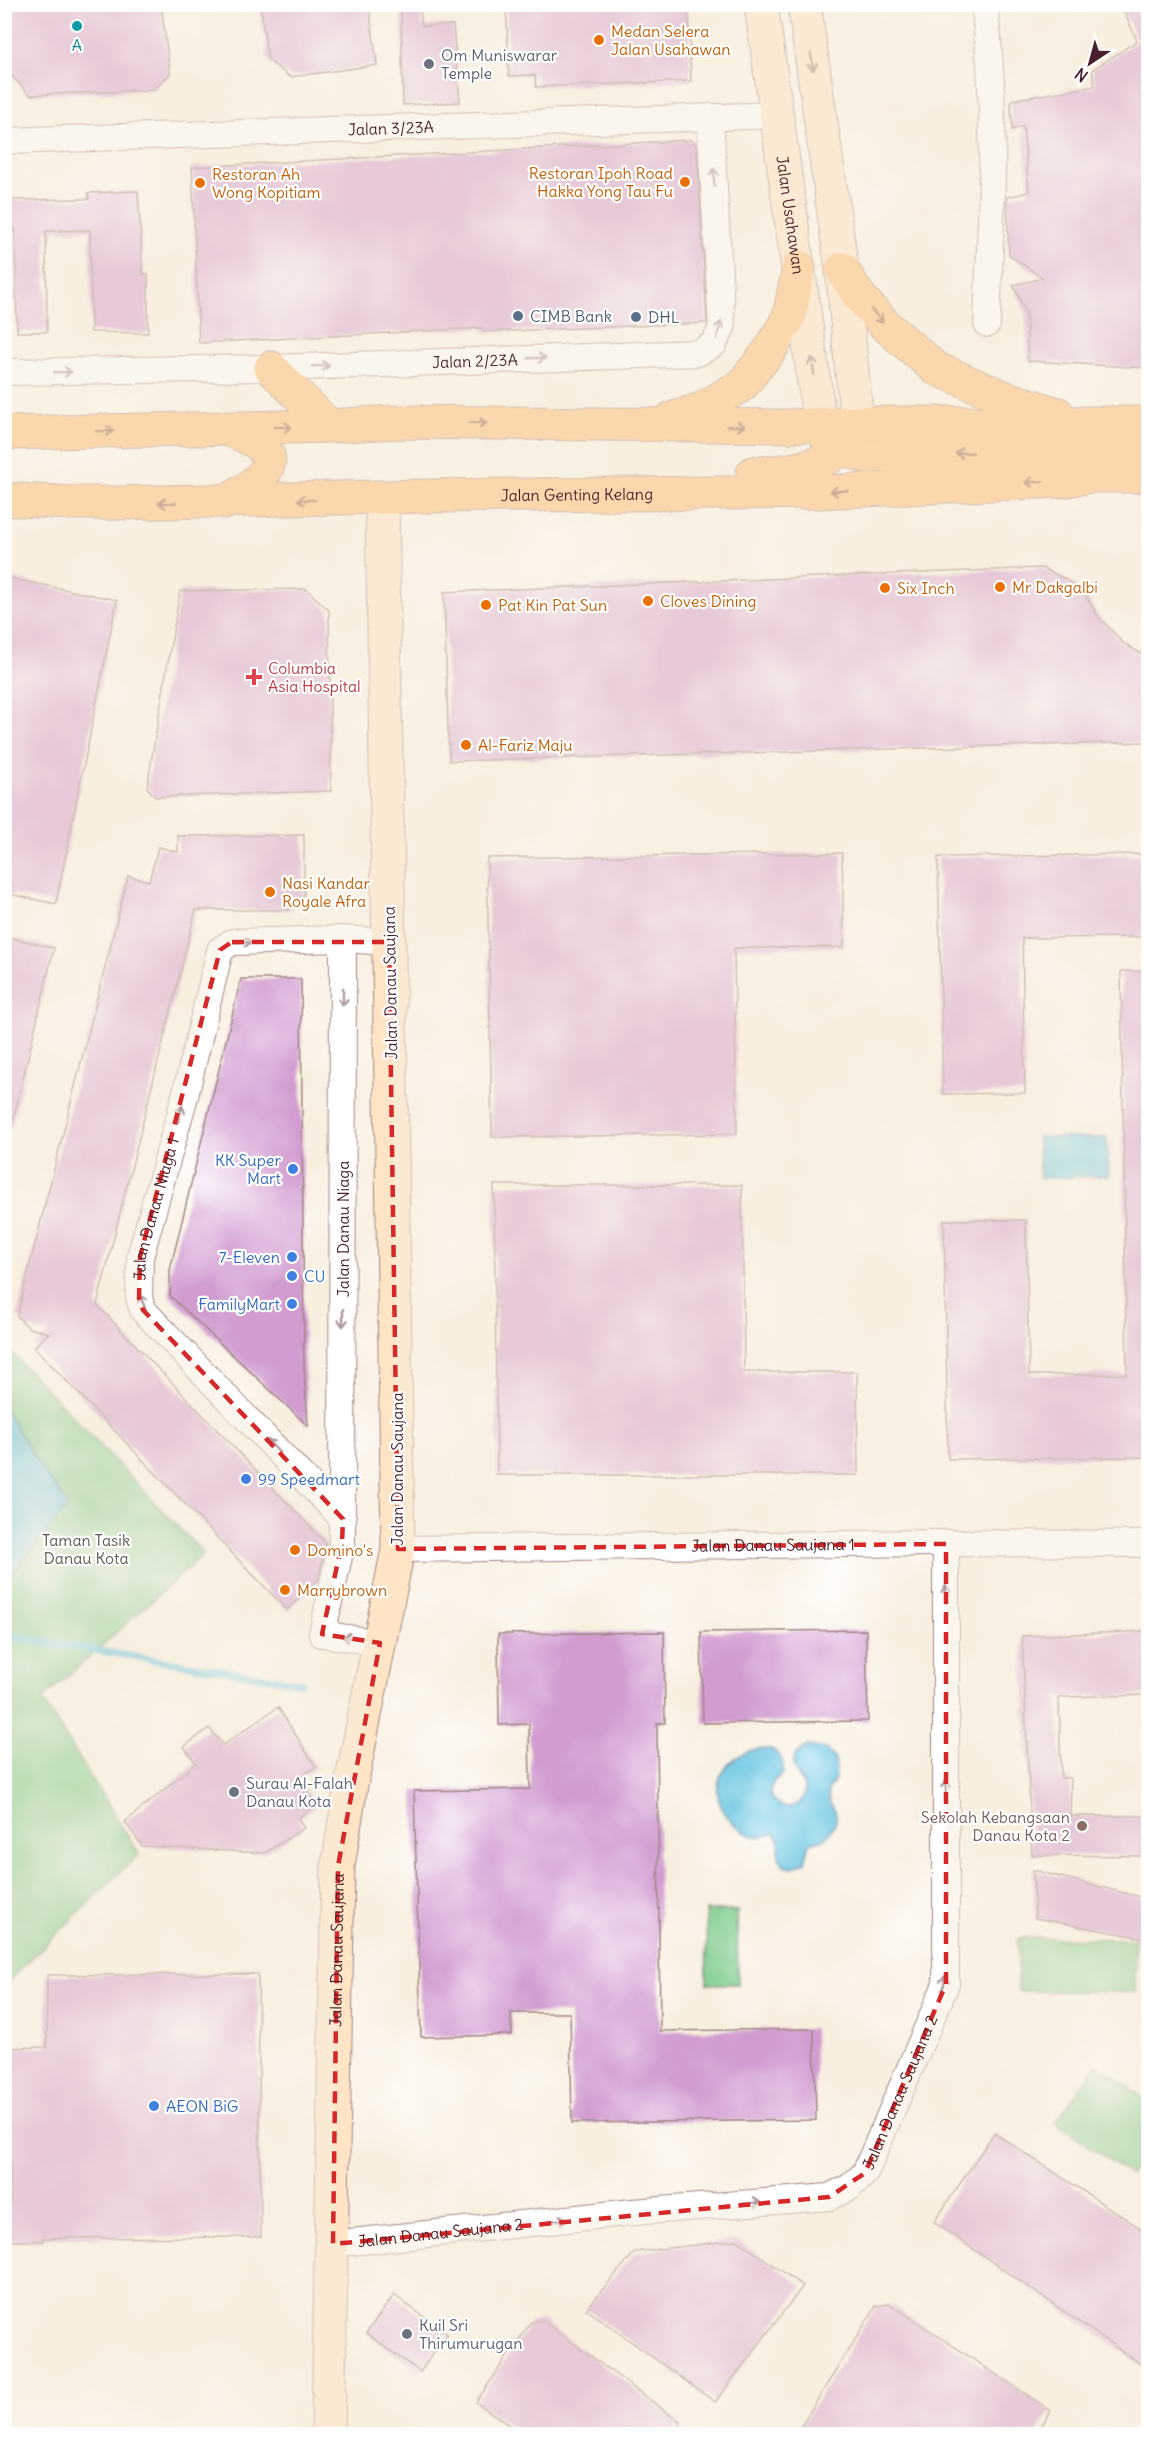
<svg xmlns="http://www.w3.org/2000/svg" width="1153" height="2439" font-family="Delius,sans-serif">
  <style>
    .green { fill: #7aca8b; stroke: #62745b; stroke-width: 1.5 }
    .water { fill: #61c2e0; stroke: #567086; stroke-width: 1.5 }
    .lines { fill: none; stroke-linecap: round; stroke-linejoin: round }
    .stream { stroke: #61c2e0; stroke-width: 7 }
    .building { fill: #d29cd0 }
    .street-casing { stroke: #a18785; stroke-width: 28 }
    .secondary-casing { stroke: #a18785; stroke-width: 35 }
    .primary-casing { stroke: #a18785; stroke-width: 35 }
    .street { stroke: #fff; stroke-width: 26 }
    .secondary { stroke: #ffe4c6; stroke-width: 33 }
    .primary { stroke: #febb71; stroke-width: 33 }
    .oneway { stroke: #a48278 }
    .oneway2 { stroke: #ae9aa0 }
    .oneway3 { stroke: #9b654a }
    .marked { fill: none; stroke: #d62828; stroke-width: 4.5; stroke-dasharray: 12 8; stroke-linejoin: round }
    .culture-dot { fill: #0f9aa8; stroke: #fff; stroke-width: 2 }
    .food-dot { fill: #e8710a; stroke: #fff; stroke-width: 2 }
    .worship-dot { fill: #6b7280; stroke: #fff; stroke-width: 2 }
    .service-dot { fill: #5c6f8a; stroke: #fff; stroke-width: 2 }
    .health-dot { fill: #e0444e; stroke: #fff; stroke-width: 2 }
    .shop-dot { fill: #3f7fe0; stroke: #fff; stroke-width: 2 }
    .education-dot { fill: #8d6e63; stroke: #fff; stroke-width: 2 }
    .labels { text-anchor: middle; stroke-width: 4.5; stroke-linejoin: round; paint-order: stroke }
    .food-label { font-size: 16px; fill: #c56008; stroke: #fff; text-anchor: start }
    .culture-label { font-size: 16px; fill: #0d838f; stroke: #fff }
    .worship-label { font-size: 16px; fill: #5b616d; stroke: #fff; text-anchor: start }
    .street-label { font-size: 16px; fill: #4a1f2b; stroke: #fff }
    .service-label { font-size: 16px; fill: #4e5e75; stroke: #fff; text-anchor: start }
    .health-label { font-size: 16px; fill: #be3a42; stroke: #fff; text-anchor: start }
    .shop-label { font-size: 16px; fill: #366cbe; stroke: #fff; text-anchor: end }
    .park-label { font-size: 16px; fill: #5b5b4d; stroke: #fff }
    .education-label { font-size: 16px; fill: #785e54; stroke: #fff; text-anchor: end }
  </style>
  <rect width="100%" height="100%" fill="#fff"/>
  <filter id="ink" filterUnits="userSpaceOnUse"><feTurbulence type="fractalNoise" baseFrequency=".0167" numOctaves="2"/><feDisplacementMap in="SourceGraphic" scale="12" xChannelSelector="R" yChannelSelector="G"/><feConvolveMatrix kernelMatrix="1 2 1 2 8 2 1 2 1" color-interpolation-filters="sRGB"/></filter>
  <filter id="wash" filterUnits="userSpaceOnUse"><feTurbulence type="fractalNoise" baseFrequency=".008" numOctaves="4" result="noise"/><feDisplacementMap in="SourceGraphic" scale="24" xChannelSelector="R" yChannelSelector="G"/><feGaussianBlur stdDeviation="1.35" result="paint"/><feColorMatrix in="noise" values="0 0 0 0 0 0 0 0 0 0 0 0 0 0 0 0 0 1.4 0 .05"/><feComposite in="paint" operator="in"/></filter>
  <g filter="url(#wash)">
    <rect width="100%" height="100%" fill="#f8efdf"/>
    <g class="green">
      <path d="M5 1346 204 1554 42 1699 139 1854 5 1984Z"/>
      <path d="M706 1911H737L738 1984H707Z"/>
      <path d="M1018 1938 1135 1939V1992L1018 1991Z"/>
      <path d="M1097 2064 1148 2101V2150L1130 2175 1056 2122Z"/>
    </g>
    <g class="water">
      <path d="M1037 1137 1107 1138 1109 1176 1040 1178Z"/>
      <path d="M4 1408 36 1460 68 1505 5 1582Z"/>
      <path d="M808 1746 825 1749 835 1759C836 1767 837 1776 833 1783 831 1786 829 1787 828 1791 825 1811 851 1809 824 1839L810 1843 805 1862 791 1868C773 1862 781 1852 779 1839L774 1833C760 1840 748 1837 736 1826 674 1767 789 1716 783 1774 773 1779 769 1786 771 1797L783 1807C789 1808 795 1807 800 1802 814 1787 792 1775 793 1763 793 1754 801 1750 808 1746Z"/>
    </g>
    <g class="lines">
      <path class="stream" d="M4 1636 301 1683"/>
    </g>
    <g id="blocks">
      <g class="building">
        <path d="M8 4H161L170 74 153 90 30 95 9 73Z"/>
        <path d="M260 4H369L377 65 290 77 268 60Z"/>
        <path d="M419 4 422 26 453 25 460 102 403 105 401 5Z"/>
        <path d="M506 4H688L691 81 536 87 535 75 509 76Z"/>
        <path d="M1121 4H1149V368L1028 361 1026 313 1013 285 1043 278 1009 255 1007 197 1029 192 1023 126 1012 130 1011 100 1095 86 1092 70 1137 41Z"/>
        <path d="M692 140 697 147 707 323 483 332 482 328 199 343 192 167Z"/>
        <path d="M138 191 143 274H148V333L91 332 90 230 46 231 47 332H17L15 229H4V200L89 199 88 193Z"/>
        <path d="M1042 568 1065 579 1085 594 1098 616 1122 642 1149 659V742L449 761 444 592Z"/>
        <path d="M4 577 117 600 56 904 4 893Z"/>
        <path d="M306 589 329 610 331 791 155 797 147 787 180 591Z"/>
        <path d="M304 835V895L289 910H196L97 1305 326 1543 318 1580 287 1610 34 1347 49 1333 29 1328 17 1316 128 876 149 881 158 847 178 852V836Z"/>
        <path d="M842 853 844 947 734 948 737 1134 492 1137 487 858Z"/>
        <path d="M1149 854V937L1022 938 1025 1093 943 1094 938 857Z"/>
        <path d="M4 936 54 948 11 1129 4 1128Z"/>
        <path d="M1121 971H1149V1457L948 1459 944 1220H1026L1029 1375 1127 1374Z"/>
        <path d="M241 979H301L304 1366 308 1426 170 1296V1270Z"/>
        <path d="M494 1185H742L744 1372H857L858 1475H497Z"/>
        <path d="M866 1630 868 1721 703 1723 701 1632Z"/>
        <path d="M1149 1631V1695L1059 1697 1061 1778H1071L1070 1816H1149V1856L1032 1855 1022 1636Z"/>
        <path d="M664 1632 665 1723H657L660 2031 814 2029 816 2120 572 2123 570 2013H511L512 2035 421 2037 414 1791 530 1789 529 1724 499 1725 498 1634Z"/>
        <path d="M278 1707 316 1767 299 1778 316 1806 298 1818 304 1828 265 1853 142 1846 125 1822 196 1763 184 1747 209 1728 223 1745Z"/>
        <path d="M1033 1870 1149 1899V1939L1035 1918Z"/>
        <path d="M258 1974 261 2237 43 2238V2241H4V2203H11L8 2048 47 2047V1975Z"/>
        <path d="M994 2133 1149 2234V2370L934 2222Z"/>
        <path d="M737 2240 803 2286 715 2402 586 2309 635 2252Z"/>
        <path d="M394 2295 447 2334 420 2372 366 2333Z"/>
        <path d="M890 2304 1051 2411 1036 2434H796L876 2306Z"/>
        <path d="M542 2320 681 2423 672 2434H522L476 2402 531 2322Z"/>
      </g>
    </g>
  </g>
  <g filter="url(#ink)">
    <use href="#blocks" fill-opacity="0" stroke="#a18785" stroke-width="1.5"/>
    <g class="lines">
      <g class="street-casing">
        <g id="street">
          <path d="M984 4C998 110 991 217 987 324"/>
          <path id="s1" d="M4 141 776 115"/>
          <path id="s2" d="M4 372 271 368 698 353 714 344 722 327 710 117"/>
          <path d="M343 939 342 1543 322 1634 380 1643"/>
          <path id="s3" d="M343 1519 143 1310 139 1298 140 1257 185 1096 220 950 232 942 343 939 389 942"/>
          <path id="s4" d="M398 1549 935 1543 1148 1544"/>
          <path id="s5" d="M333 2244 633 2212 829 2197 850 2187 865 2173 946 1984V1544"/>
        </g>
      </g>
      <g class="secondary-casing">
        <g id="secondary">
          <path id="s6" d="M761 4 820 424"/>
          <path d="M804 4 842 269 857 423"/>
          <path id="s7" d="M328 2434 338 1866 351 1785 398 1549 382 499"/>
        </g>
      </g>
      <g class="primary-casing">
        <g id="primary">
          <path d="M842 269 859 296 885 325 935 368 1003 397 1058 414"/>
          <path d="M271 368 329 426"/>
          <path d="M671 419 702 409 742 385 770 350 789 317 799 267"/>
          <path d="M4 433 329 426 395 422 786 426 857 423H1148"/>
          <path d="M826 436 844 449 864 456 1148 451"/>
          <path d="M753 473C791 473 845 465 857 423"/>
          <path id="s8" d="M4 499 73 503H117L427 496 820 492 1060 481 1092 476H1148"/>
          <path d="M226 502C273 475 292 451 226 429"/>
        </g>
      </g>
      <use href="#street" class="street"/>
      <use href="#secondary" class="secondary"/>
      <use href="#primary" class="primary"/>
    </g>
    <defs><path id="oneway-shaft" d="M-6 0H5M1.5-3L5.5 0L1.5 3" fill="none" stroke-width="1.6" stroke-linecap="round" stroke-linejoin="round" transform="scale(1.5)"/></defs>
    <g class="oneway">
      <use href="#oneway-shaft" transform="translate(812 62) rotate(82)"/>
      <use href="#oneway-shaft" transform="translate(813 366) rotate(-98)"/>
    </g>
    <g class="oneway2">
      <use href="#oneway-shaft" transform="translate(714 177) rotate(-93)"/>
      <use href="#oneway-shaft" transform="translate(719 330) rotate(-75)"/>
      <use href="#oneway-shaft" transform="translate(537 358) rotate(-2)"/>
      <use href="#oneway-shaft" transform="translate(321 366) rotate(-2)"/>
      <use href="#oneway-shaft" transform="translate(63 372) rotate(-1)"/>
      <use href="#oneway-shaft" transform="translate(243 942) rotate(-2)"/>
      <use href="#oneway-shaft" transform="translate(343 997) rotate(90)"/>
      <use href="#oneway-shaft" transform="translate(180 1114) rotate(-75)"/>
      <use href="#oneway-shaft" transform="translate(143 1303) rotate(-111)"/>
      <use href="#oneway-shaft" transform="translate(343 1318) rotate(90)"/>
      <use href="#oneway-shaft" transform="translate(273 1446) rotate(-134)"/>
      <use href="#oneway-shaft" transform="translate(946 1594) rotate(-90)"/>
      <use href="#oneway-shaft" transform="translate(351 1638) rotate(-171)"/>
      <use href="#oneway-shaft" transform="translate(946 1789) rotate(-90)"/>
      <use href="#oneway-shaft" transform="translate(944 1984) rotate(-78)"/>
      <use href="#oneway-shaft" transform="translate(752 2203) rotate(-4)"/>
      <use href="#oneway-shaft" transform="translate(558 2220) rotate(-6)"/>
    </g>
    <g class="oneway3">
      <use href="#oneway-shaft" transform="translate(877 316) rotate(49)"/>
      <use href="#oneway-shaft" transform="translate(478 423) rotate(1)"/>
      <use href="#oneway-shaft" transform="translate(736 426)"/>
      <use href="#oneway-shaft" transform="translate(283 427) rotate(-1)"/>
      <use href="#oneway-shaft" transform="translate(105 431) rotate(-1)"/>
      <use href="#oneway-shaft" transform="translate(964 453) rotate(178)"/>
      <use href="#oneway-shaft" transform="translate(1034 482) rotate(177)"/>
      <use href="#oneway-shaft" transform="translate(839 491) rotate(177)"/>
      <use href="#oneway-shaft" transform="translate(306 500) rotate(179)"/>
      <use href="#oneway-shaft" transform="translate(167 503) rotate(179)"/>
    </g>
  </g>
  <path d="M0 0H1153V2439H0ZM232 942H389L398 1549 946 1544V1984L865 2173 829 2197 333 2244 338 1866 380 1643 322 1634 342 1543 343 1519 143 1310 139 1298 140 1257 220 950Z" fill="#f8efdf" fill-opacity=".55" fill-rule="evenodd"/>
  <path class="marked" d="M232 942H389L398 1549 946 1544V1984L865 2173 829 2197 333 2244 338 1866 380 1643 322 1634 342 1543 343 1519 143 1310 139 1298 140 1257 220 950Z"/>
  <circle class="culture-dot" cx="77" cy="26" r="6"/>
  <g class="food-dot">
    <circle cx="599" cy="40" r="6"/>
    <circle cx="685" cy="182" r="6"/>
    <circle cx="200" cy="183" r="6"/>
    <circle cx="1000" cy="587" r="6"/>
    <circle cx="885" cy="588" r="6"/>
    <circle cx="648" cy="601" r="6"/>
    <circle cx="486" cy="605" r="6"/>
    <circle cx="466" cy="745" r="6"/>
    <circle cx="270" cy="892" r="6"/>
    <circle cx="295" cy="1550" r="6"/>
    <circle cx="285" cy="1590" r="6"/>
  </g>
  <g class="worship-dot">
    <circle cx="429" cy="64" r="6"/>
    <circle cx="234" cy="1792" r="6"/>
    <circle cx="407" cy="2334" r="6"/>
  </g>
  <g class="service-dot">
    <circle cx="518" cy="316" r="6"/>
    <circle cx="636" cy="317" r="6"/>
  </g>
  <path class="health-dot" d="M251 668h6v6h6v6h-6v6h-6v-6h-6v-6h6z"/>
  <g class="shop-dot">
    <circle cx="293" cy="1169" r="6"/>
    <circle cx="292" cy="1257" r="6"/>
    <circle cx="292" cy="1276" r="6"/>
    <circle cx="292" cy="1304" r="6"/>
    <circle cx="246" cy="1479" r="6"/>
    <circle cx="154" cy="2106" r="6"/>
  </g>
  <circle class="education-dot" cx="1082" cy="1826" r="6"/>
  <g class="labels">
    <g class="food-label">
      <text x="611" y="37">Medan Selera<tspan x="611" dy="18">Jalan Usahawan</tspan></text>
      <text x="673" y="179" text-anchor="end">Restoran Ipoh Road<tspan x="673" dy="18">Hakka Yong Tau Fu</tspan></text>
      <text x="212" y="180">Restoran Ah<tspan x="212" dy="18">Wong Kopitiam</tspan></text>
      <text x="1012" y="593">Mr Dakgalbi</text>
      <text x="897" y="594">Six Inch</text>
      <text x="660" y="607">Cloves Dining</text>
      <text x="498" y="611">Pat Kin Pat Sun</text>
      <text x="478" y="751">Al-Fariz Maju</text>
      <text x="282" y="889">Nasi Kandar<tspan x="282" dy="18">Royale Afra</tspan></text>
      <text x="307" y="1556">Domino's</text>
      <text x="297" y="1596">Marrybrown</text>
    </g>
    <g class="culture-label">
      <text x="77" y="51">A</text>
    </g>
    <g class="worship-label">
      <text x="441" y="61">Om Muniswarar<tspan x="441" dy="18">Temple</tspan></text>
      <text x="246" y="1789">Surau Al-Falah<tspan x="246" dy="18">Danau Kota</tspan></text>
      <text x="419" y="2331">Kuil Sri<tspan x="419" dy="18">Thirumurugan</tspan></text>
    </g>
    <g class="street-label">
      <text dy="6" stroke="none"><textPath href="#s1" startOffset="387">Jalan 3/23A</textPath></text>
      <text dy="6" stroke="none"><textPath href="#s6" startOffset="213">Jalan Usahawan</textPath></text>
      <text dy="6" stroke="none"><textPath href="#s2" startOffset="471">Jalan 2/23A</textPath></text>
      <text dy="6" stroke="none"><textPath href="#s8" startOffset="573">Jalan Genting Kelang</textPath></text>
      <text transform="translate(390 983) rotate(-91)" y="6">Jalan Danau Saujana</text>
      <text dy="6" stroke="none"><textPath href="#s3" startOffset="393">Jalan Danau Niaga 1</textPath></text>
      <text transform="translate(343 1229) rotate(-90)" y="6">Jalan Danau Niaga</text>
      <text transform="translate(397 1469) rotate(-90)" y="6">Jalan Danau Saujana</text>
      <text dy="6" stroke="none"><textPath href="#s4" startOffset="375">Jalan Danau Saujana 1</textPath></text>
      <text dy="6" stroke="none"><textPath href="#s7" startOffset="484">Jalan Danau Saujana</textPath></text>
      <text dy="6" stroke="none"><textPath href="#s5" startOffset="630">Jalan Danau Saujana 2</textPath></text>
      <text dy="6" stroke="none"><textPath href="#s5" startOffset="108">Jalan Danau Saujana 2</textPath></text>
    </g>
    <g class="service-label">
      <text x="530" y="322">CIMB Bank</text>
      <text x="648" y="323">DHL</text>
    </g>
    <g class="health-label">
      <text x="268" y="674">Columbia<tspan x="268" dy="18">Asia Hospital</tspan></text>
    </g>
    <g class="shop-label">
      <text x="281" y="1166">KK Super<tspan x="281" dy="18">Mart</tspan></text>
      <text x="280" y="1263">7-Eleven</text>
      <text x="304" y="1282" text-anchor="start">CU</text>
      <text x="280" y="1310">FamilyMart</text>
      <text x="258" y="1485" text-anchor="start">99 Speedmart</text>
      <text x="166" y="2112" text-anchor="start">AEON BiG</text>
    </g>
    <g class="park-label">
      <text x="86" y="1546">Taman Tasik<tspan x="86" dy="18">Danau Kota</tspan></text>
    </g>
    <g class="education-label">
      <text x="1070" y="1823">Sekolah Kebangsaan<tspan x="1070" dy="18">Danau Kota 2</tspan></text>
    </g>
  </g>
  <rect width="1153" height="2439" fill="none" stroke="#fff" stroke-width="24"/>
  <g transform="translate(1090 63) rotate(216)" stroke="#ffffff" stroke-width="4.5" paint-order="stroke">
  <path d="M0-4.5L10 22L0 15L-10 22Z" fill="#4a1f2b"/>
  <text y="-9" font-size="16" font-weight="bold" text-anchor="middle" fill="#4a1f2b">N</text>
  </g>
</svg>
